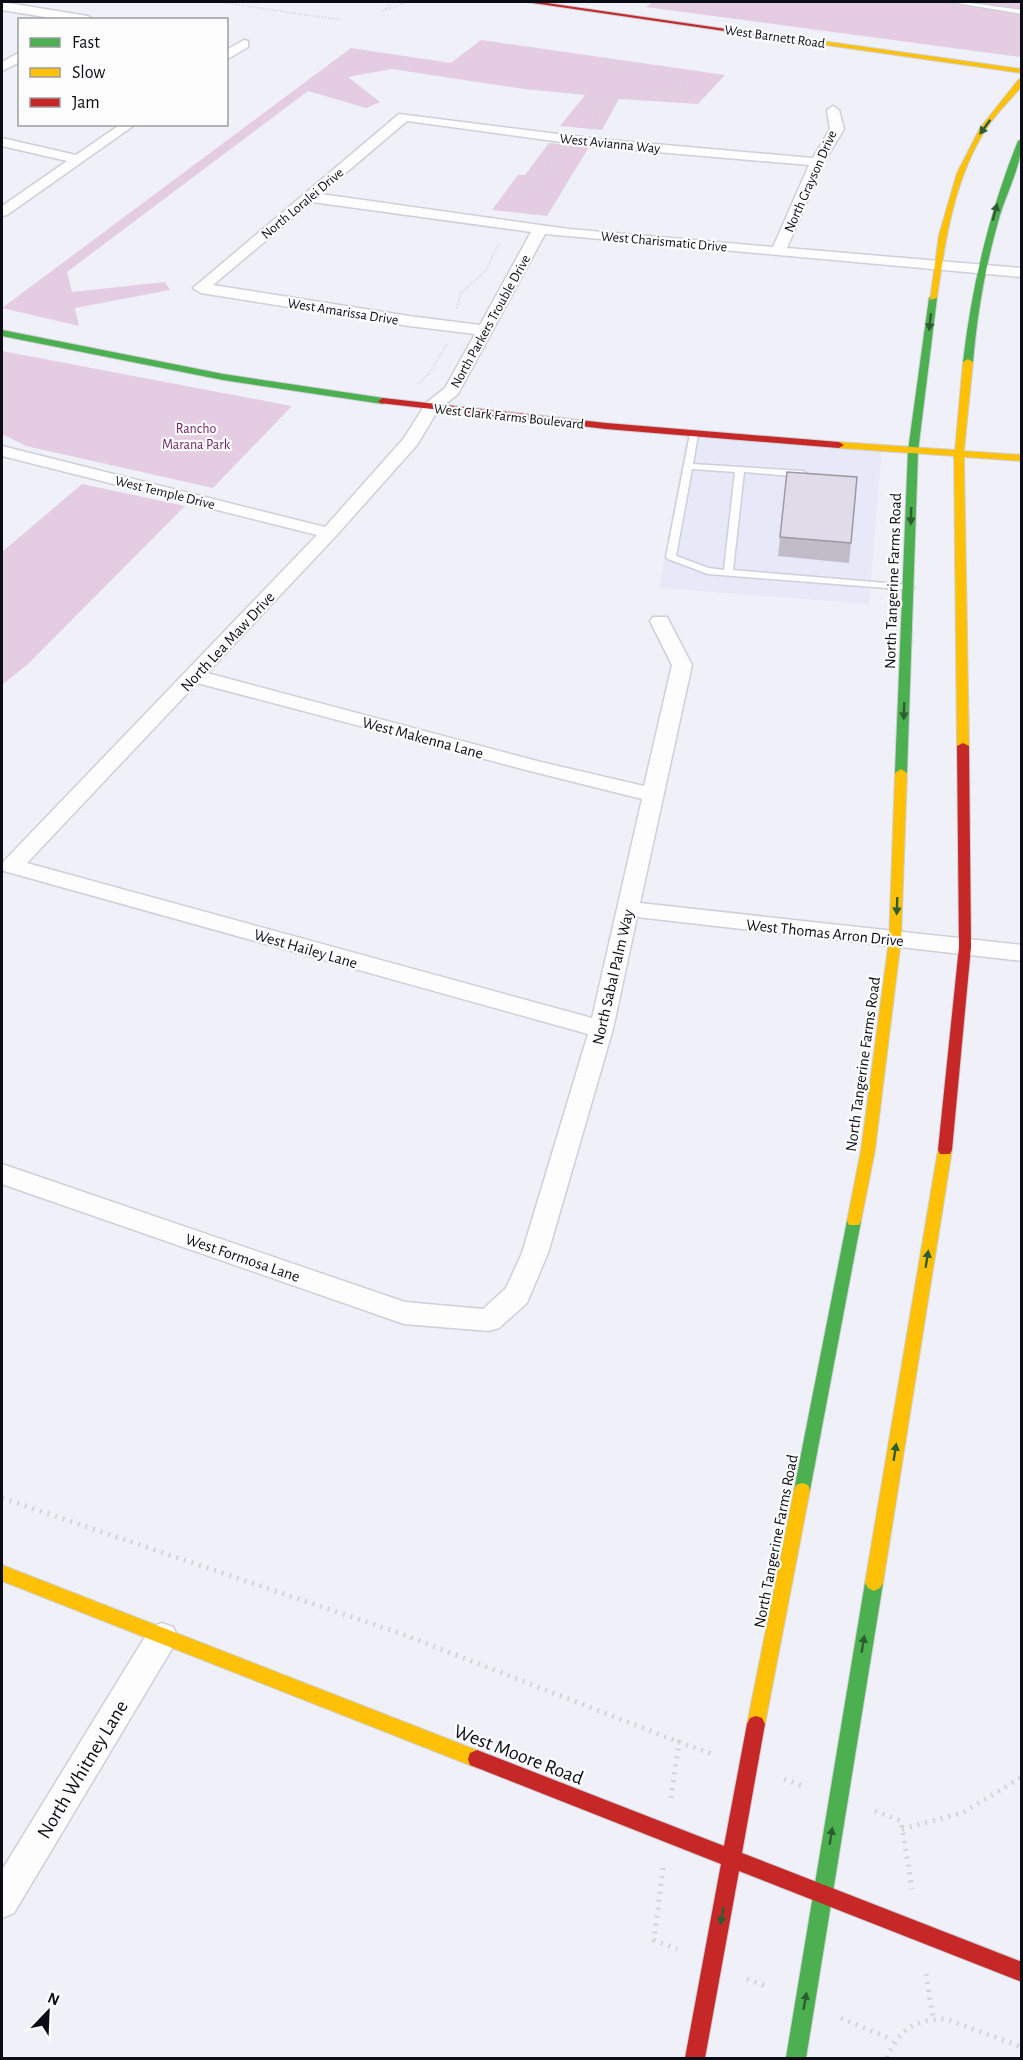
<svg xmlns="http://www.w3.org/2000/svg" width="1023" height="2060" font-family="'Alegreya Sans',sans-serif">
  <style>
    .built { fill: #e7e9f9 }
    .green { fill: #e4cce3 }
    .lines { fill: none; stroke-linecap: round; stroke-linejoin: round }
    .lane-casing { stroke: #cecfd8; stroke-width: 3 }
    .street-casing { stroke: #cecfd8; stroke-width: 3 }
    .fast-casing { stroke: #cecfd8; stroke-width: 2 }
    .slow-casing { stroke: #cecfd8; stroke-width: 2 }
    .jam-casing { stroke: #cecfd8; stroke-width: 2 }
    .path-far1 { stroke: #d4d4d6; stroke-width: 2; stroke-dasharray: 1 2; stroke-linecap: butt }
    .path { stroke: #d4d4d6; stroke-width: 5; stroke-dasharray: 2 6; stroke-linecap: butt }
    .lane { fill: #fdfdfe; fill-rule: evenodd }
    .street { fill: #fdfdfe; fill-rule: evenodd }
    .fast { fill: #4caf50; fill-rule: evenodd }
    .slow { fill: #ffc107; fill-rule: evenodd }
    .jam { fill: #c62828; fill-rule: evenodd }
    .wall { fill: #c1bcc8 }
    .building { fill: #e0dbe9; stroke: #9d99a3; stroke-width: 1.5 }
    .oneway { fill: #2c5e32 }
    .labels { text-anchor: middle; stroke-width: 4.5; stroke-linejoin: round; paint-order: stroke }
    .far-street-label { font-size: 14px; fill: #0b0c15; stroke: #fdfdfd }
    .far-park-label { font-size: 14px; fill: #6d1c62; stroke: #fdfdfd }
    .street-label { font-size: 16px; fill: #0b0c15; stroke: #fdfdfd }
    .near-street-label { font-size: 20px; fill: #0b0c15; stroke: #fdfdfd }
  </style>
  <rect width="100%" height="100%" fill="#f0f1f8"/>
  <path class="built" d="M687 433 882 448 869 604 659 588Z"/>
  <g class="green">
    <path d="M653 2H1021V54L1019 57 646 7Z"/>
    <path d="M481 40 725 75 698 104 619 99 602 130 560 126 585 95 524 89 392 69 348 77 380 102 366 108 308 91 67 272 72 292 165 282 170 290 75 308 79 326 2 308 351 48 451 63Z"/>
    <path d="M549 143 589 147 547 216 492 210 518 175H525Z"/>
    <path d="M2 351 292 406 213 488 26 446 2 434Z"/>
    <path d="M82 484 185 506 29 663 2 685V552Z"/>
  </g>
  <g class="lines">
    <g class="lane-casing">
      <g id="lane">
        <path d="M951 2H963L1022 10V14Z"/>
        <path d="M694 431 698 434 693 464 803 471 807 474 803 477 744 472 733 570 909 585 914 588 912 590 708 574 668 559 666 557 690 434ZM692 469 735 472 724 570 709 568 676 556Z"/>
      </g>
    </g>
    <g class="street-casing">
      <g id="street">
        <path d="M2 2 88 16 94 20H63L2 10Z"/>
        <path d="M244 40 248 41V47L226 60V50Z"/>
        <path d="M20 52V62L2 71V62Z"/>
        <path d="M833 106 839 110 844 129 824 162 787 248 1022 268V277L545 234 458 394 438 410 417 445 335 537 207 673 541 762 644 786 672 665 650 621 653 617H667L692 665 640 903 1022 945V961L637 917 613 1029 548 1253 527 1303 499 1328 489 1331 404 1324 2 1184V1164L405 1302 483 1309 506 1288 522 1253 588 1034 4 871 2 867 4 861 317 535 2 456V446L325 527 404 438 426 403 445 388 475 334 409 326 201 293 193 288 399 114 598 139 813 158 830 129 827 110ZM407 121 598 147 809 165 773 247 569 229 321 194ZM312 202 531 232 480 325 409 316 213 285ZM197 683 530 771 642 799 592 1018 27 863Z"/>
        <path d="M121 124H136L7 215 2 216V206L67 161 2 146V138L76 155Z"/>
        <path d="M162 1623 173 1627 178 1637 173 1647 14 1913 2 1918V1870L151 1627Z"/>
      </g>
    </g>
    <g class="fast-casing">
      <g id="fast">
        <path d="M1022 139C1022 166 1005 195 998 222 985 268 977 315 973 362L968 365 963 362C972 285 989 213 1018 141Z"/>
        <path d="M933 295 937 298 918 451 907 773 901 777 895 773 908 451 929 298Z"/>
        <path d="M2 330 223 374 383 398 388 401 383 404 223 380 2 336Z"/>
        <path d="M854 1215 859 1217 861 1221 810 1490 808 1495 802 1497 796 1495 794 1490 847 1221 849 1217Z"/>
        <path d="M874 1575 880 1578 883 1583 806 2058H786L865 1583 868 1578Z"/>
      </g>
    </g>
    <g class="slow-casing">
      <g id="slow">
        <path d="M786 36 1022 69V73L784 39Z"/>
        <path d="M1019 79H1022V86C1010 100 996 114 986 129 954 179 945 241 937 298L930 300 939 235 957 173 980 128Z"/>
        <path d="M968 359 973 362 964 451 1022 455V461L964 457 969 746 963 749 957 746 954 456 839 448 834 445 839 442 955 450 963 362Z"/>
        <path d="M901 769 907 773 901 940 875 1150 861 1221 859 1225H849L847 1221 861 1150 889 940 895 773Z"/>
        <path d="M945 1145 950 1146 952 1150 883 1583 880 1588 874 1591 868 1588 865 1583 938 1150 940 1146Z"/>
        <path d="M802 1483 808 1485 810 1490 765 1724 762 1730 756 1732 750 1730 747 1724 794 1490 796 1485Z"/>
        <path d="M2 1565 484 1753 486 1759 484 1765 477 1768 2 1581Z"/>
      </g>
    </g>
    <g class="jam-casing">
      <g id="jam">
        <path d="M526 2H540L789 38 786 40Z"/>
        <path d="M383 398 606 423 839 442 844 445 839 448 606 429 380 403 378 401Z"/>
        <path d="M963 743 969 746 971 947 952 1150 950 1154H940L938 1150 959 947 957 746Z"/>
        <path d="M756 1716 762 1718 765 1724 742 1853 1022 1962V1982L739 1871 705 2058H685L721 1864 470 1765 468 1759 470 1753 477 1750 724 1846 747 1724 750 1718Z"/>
      </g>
    </g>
    <g class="path-far1">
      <path d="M218 2 342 20"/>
      <path d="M385 9 393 2"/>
      <path d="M383 11 407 2"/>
      <path d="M596 123 599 103C627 91 660 103 685 86L683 79 611 64 606 60V56"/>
      <path d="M509 205 546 170 550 155"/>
      <path d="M457 308 461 293 486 270 499 243"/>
      <path d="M418 384 430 372 447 344"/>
    </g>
    <g class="path">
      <path d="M2 1498 402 1634 679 1742"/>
      <path d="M784 1779 805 1787"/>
      <path d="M671 1798 679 1742 715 1755"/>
      <path d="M875 1811 901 1821 912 1889"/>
      <path d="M902 1829 962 1813 1022 1777"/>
      <path d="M663 1868 654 1940 677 1949"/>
      <path d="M926 1974 933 2018"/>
      <path d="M747 1979 768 1987"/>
      <path d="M841 2018 893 2040"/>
      <path d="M887 2058C899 2029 915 2019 946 2019L1022 2047"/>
    </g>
    <use href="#lane" class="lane"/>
    <use href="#street" class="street"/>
    <use href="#fast" class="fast"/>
    <use href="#slow" class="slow"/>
    <use href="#jam" class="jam"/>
  </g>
  <path class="wall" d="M787 472 851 543 849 563 778 556Z"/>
  <path class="building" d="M787 472 857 477 851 543 780 537Z"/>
  <defs><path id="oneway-solid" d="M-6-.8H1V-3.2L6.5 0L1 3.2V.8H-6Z" transform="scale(1.5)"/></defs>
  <g class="oneway">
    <use href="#oneway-solid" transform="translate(985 127) rotate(126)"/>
    <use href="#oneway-solid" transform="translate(995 212) rotate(-75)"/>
    <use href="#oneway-solid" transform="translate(930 322) rotate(96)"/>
    <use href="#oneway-solid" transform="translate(911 516) rotate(92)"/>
    <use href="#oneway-solid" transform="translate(904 711) rotate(92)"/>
    <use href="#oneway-solid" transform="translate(897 906) rotate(92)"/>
    <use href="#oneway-solid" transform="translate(927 1259) rotate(-81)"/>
    <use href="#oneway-solid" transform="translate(895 1452) rotate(-81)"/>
    <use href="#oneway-solid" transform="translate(863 1644) rotate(-81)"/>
    <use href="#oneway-solid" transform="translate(831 1836) rotate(-81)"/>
    <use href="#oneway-solid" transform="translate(722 1916) rotate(100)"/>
    <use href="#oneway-solid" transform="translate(805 2001) rotate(-80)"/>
  </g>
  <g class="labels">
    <g class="far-street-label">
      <text transform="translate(775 36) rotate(8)" y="5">West Barnett Road</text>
      <text transform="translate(610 143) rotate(6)" y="5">West Avianna Way</text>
      <text transform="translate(810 181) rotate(-66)" y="5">North Grayson Drive</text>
      <text transform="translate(302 203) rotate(-40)" y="5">North Loralei Drive</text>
      <text transform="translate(664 241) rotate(5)" y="5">West Charismatic Drive</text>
      <text transform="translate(343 311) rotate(9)" y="5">West Amarissa Drive</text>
      <text transform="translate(490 321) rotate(-61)" y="5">North Parkers Trouble Drive</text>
      <text transform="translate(509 416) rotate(6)" y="5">West Clark Farms Boulevard</text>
      <text transform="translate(165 492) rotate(14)" y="5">West Temple Drive</text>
    </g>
    <g class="far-park-label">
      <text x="196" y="433">Rancho<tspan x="196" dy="16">Marana Park</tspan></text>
    </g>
    <g class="street-label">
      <text transform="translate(892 581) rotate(-88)" y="6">North Tangerine Farms Road</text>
      <text transform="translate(227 641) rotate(-47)" y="6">North Lea Maw Drive</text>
      <text transform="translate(423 737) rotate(15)" y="6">West Makenna Lane</text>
      <text transform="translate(825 932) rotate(6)" y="6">West Thomas Arron Drive</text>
      <text transform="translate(306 948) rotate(16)" y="6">West Hailey Lane</text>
      <text transform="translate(612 977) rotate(-77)" y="6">North Sabal Palm Way</text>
      <text transform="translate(862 1064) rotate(-82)" y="6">North Tangerine Farms Road</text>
      <text transform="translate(243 1257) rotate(19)" y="6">West Formosa Lane</text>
      <text transform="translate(775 1541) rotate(-79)" y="6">North Tangerine Farms Road</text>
    </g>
    <g class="near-street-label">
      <text transform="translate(519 1754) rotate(21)" y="7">West Moore Road</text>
      <text transform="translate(82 1769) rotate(-59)" y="7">North Whitney Lane</text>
    </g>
  </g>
  <rect width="1023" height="2060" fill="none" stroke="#0b0c15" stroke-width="6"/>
  <rect x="18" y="18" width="210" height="108" fill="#fdfdfd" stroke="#9c9da0" stroke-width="1.5"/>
  <rect x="30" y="38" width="30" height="9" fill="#4caf50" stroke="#9c9da0" stroke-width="1.5"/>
  <text x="72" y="48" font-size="18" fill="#0b0c15">Fast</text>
  <rect x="30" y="68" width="30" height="9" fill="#ffc107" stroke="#9c9da0" stroke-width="1.5"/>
  <text x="72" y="78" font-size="18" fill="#0b0c15">Slow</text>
  <rect x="30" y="98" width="30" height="9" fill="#c62828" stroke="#9c9da0" stroke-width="1.5"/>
  <text x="72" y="108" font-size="18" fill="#0b0c15">Jam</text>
  <g transform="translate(48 2012) rotate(23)" stroke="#fdfdfd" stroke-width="4.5" paint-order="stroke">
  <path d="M0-4.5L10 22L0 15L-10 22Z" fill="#0b0c15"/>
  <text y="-9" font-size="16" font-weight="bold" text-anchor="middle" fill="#0b0c15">N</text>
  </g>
</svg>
